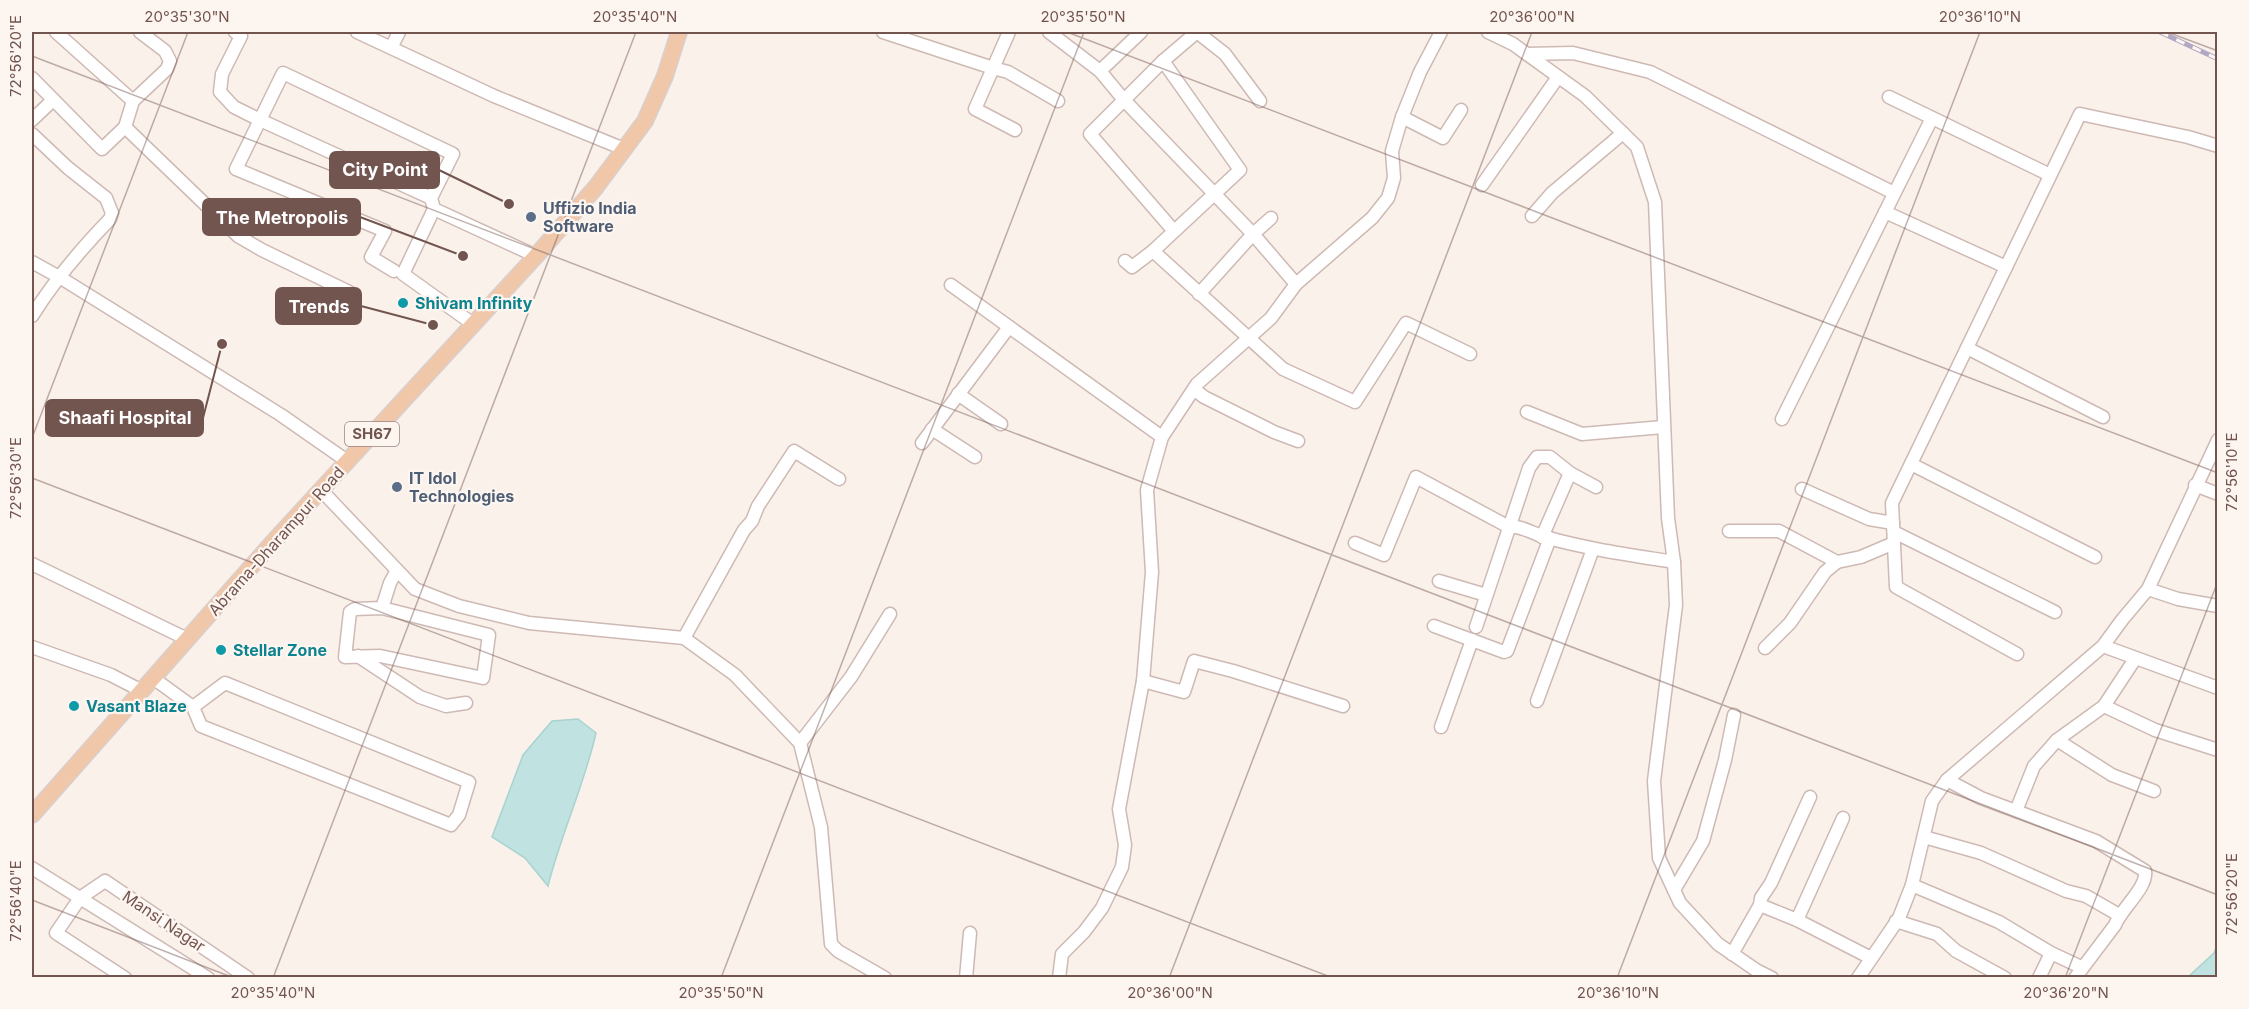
<svg xmlns="http://www.w3.org/2000/svg" width="2249" height="1009" font-family="Inter,sans-serif">
  <style>
    .water { fill: #c0e2e0; stroke: #a8d3d0; stroke-width: 1.5 }
    .lines { fill: none; stroke-linecap: round; stroke-linejoin: round }
    .minor-casing { stroke: #ceb9b4; stroke-width: 15 }
    .major-casing { stroke: #d8cfce; stroke-width: 18 }
    .minor { stroke: #fff; stroke-width: 12 }
    .major { stroke: #f1c7aa; stroke-width: 15 }
    .rail-casing { stroke: #b1a9c4; stroke-width: 5 }
    .rail { stroke: #fdf5f0; stroke-width: 3; stroke-dasharray: 9; stroke-linecap: butt }
    .ticks { fill: none; stroke: #735550; stroke-width: 1.5; stroke-opacity: 0.45 }
    .service-dot { fill: #5c6f8a; stroke: #fdf5f0; stroke-width: 2 }
    .culture-dot { fill: #0f9aa8; stroke: #fdf5f0; stroke-width: 2 }
    .labels { text-anchor: middle; stroke-width: 4.5; stroke-linejoin: round; paint-order: stroke }
    .shield { fill: #fdf5f0; stroke: #9c8580; stroke-width: 1.5 }
    .shield-label { font-size: 15px; font-weight: bold; fill: #735550 }
    .service-label { font-size: 16px; font-weight: bold; fill: #4e5e75; stroke: #fdf5f0; text-anchor: start }
    .culture-label { font-size: 16px; font-weight: bold; fill: #0d838f; stroke: #fdf5f0; text-anchor: start }
    .street-label { font-size: 16px; fill: #735550; stroke: #fdf5f0 }
    .leader { fill: none; stroke: #735550; stroke-width: 2 }
    .callout-dot { fill: #735550; stroke: #fdf5f0; stroke-width: 2 }
    .callout { fill: #735550; stroke: #735550; stroke-width: 2 }
    .callout-label { font-size: 18px; text-anchor: middle; font-weight: bold; fill: #fff }
    .neatline { fill: none; stroke: #735550; stroke-width: 2 }
    .ticks-label { font-size: 15px; text-anchor: middle; fill: #735550 }
  </style>
  <rect width="100%" height="100%" fill="#faf1ea"/>
  <g class="water">
    <path d="M578 719 596 733C584 786 561 834 548 886L525 858 492 837 523 755 552 721Z"/>
    <path d="M2217 945V977H2188L2214 953Z"/>
  </g>
  <g class="lines">
    <g class="minor-casing">
      <g id="minor">
        <path d="M56 32 133 101"/>
        <path d="M140 32 165 51 170 61 167 69 133 101 125 127 238 236 262 250 349 292"/>
        <path d="M235 32 241 36 222 74 220 92 234 107 260 120 236 169 385 231 371 257 394 271"/>
        <path d="M357 32 494 96 624 149"/>
        <path d="M883 32 993 68 1008 72 1058 101"/>
        <path d="M1009 32 975 109 1015 130"/>
        <path d="M1049 32 1100 71 1124 100 1253 234 1296 284"/>
        <path d="M1488 32 1513 44 1585 96 1637 147 1655 202 1668 518 1674 562 1676 605 1654 781 1659 858 1680 903 1718 944 1756 970 1772 978"/>
        <path d="M392 46 399 32"/>
        <path d="M1527 54 1573 53 1650 72 1894 193"/>
        <path d="M1100 71 1141 32"/>
        <path d="M32 78 102 149 125 127"/>
        <path d="M1889 97 2050 175"/>
        <path d="M1402 117 1443 138 1461 110"/>
        <path d="M32 120 53 100"/>
        <path d="M32 134 68 168 106 198 112 213 110 219C83 247 52 284 32 316"/>
        <path d="M1482 185 1558 77"/>
        <path d="M431 198 453 154 283 73 260 120 431 198 434 209 403 274 473 324"/>
        <path d="M434 209 536 256"/>
        <path d="M1885 212 2006 267"/>
        <path d="M1532 216 1552 193 1623 133"/>
        <path d="M1173 230 1090 134 1163 61 1197 32 1225 54 1260 101"/>
        <path d="M1153 251 1283 369 1355 402 1406 323 1470 354"/>
        <path d="M1125 261 1132 267 1153 251 1240 170 1163 61"/>
        <path d="M32 262 61 278 281 415 347 461"/>
        <path d="M951 285 1162 437"/>
        <path d="M1199 294 1253 234 1271 218"/>
        <path d="M1967 348 2103 417"/>
        <path d="M1195 390 1204 397 1274 432 1298 441"/>
        <path d="M958 394 1001 424"/>
        <path d="M1527 412 1582 434 1663 427"/>
        <path d="M1782 419 1932 118"/>
        <path d="M932 429 975 457"/>
        <path d="M922 443 1009 327"/>
        <path d="M1911 464 2095 557"/>
        <path d="M2195 485 2218 494"/>
        <path d="M1802 489 1869 519 1893 523"/>
        <path d="M321 490 415 589 459 606 529 623 684 638 735 675 800 743 821 827 831 944 838 951 885 978"/>
        <path d="M1729 531H1779L1837 562 1861 557 1894 543"/>
        <path d="M1894 532 2055 612"/>
        <path d="M1542 537 1570 473"/>
        <path d="M1355 543 1384 555 1416 477 1509 527C1521 525 1533 534 1545 537 1587 549 1631 555 1674 562"/>
        <path d="M32 564 187 639"/>
        <path d="M1439 581 1486 595"/>
        <path d="M2148 589 2178 599 2218 606"/>
        <path d="M382 608 489 635 483 678 380 656 345 657 350 612 355 609 382 608 390 583 397 570"/>
        <path d="M1434 626 1504 652 1507 651 1550 538"/>
        <path d="M1476 627 1529 468 1537 457H1550L1570 473 1596 487"/>
        <path d="M684 638 744 530 752 521 758 506 794 451 839 479"/>
        <path d="M2103 646 2218 688"/>
        <path d="M32 647 111 675 142 691"/>
        <path d="M1765 648 1790 623 1825 572 1837 562"/>
        <path d="M2017 654 1896 587 1892 503 2080 114 2188 137 2218 146"/>
        <path d="M358 656 420 697 446 706 466 703"/>
        <path d="M153 678 193 707 201 726 451 825 459 815 469 782 225 683 193 707"/>
        <path d="M1143 681 1184 692 1194 661 1233 671 1343 706"/>
        <path d="M1537 701 1593 549"/>
        <path d="M2104 706 2155 730 2218 750"/>
        <path d="M1441 727 1472 640"/>
        <path d="M2057 740 2112 775 2154 791"/>
        <path d="M800 743 851 677 890 614"/>
        <path d="M1947 780 1981 798 2096 841 2145 871C2148 887 2121 909 2115 925L2075 978"/>
        <path d="M2016 811 2034 766 2057 740 2104 706 2135 659"/>
        <path d="M1924 837 1981 853 2066 891 2086 896 2119 915"/>
        <path d="M32 868 208 978"/>
        <path d="M1912 885 1999 922 2051 953 2081 967"/>
        <path d="M1674 890 1703 841 1725 760 1734 715"/>
        <path d="M1760 905 1797 920 1871 958"/>
        <path d="M1797 920 1843 818"/>
        <path d="M1896 921 1937 934 1956 951 2005 978"/>
        <path d="M1732 954 1760 905 1761 898 1771 883 1810 797"/>
        <path d="M125 978 56 933 80 898 105 881 248 978"/>
        <path d="M966 978 970 933"/>
        <path d="M1059 978 1062 954 1084 932 1102 908 1122 867 1125 845 1119 809 1143 681 1152 572 1147 490 1162 437 1197 384 1271 318 1296 284 1372 218 1388 198 1394 178 1392 151 1402 117 1420 72 1441 32"/>
        <path d="M1858 978 1899 918 1912 885 1932 801 1947 780 2103 646 2122 620 2148 589 2218 440"/>
        <path d="M2039 978 2051 953"/>
      </g>
    </g>
    <g class="major-casing">
      <path id="major" d="M32 815 274 541 536 256 596 187 645 121 665 76 679 32"/>
    </g>
    <use href="#minor" class="minor"/>
    <use href="#major" class="major"/>
    <g class="rail-casing">
      <path id="rail" d="M2160 32 2218 59"/>
    </g>
    <use href="#rail" class="rail"/>
  </g>
  <path class="ticks" d="M1067 32 2218 473M2167 32 2218 51M32 56 2218 895M32 438 188 32M32 478 1333 978M32 900 234 978M273 978 636 32M721 978 1084 32M1169 978 1532 32M1617 978 1980 32M2065 978 2218 581"/>
  <g class="service-dot">
    <circle cx="531" cy="217" r="6"/>
    <circle cx="397" cy="487" r="6"/>
  </g>
  <g class="culture-dot">
    <circle cx="403" cy="303" r="6"/>
    <circle cx="221" cy="650" r="6"/>
    <circle cx="74" cy="706" r="6"/>
  </g>
  <g class="labels">
    <rect class="shield" x="345" y="422" width="54" height="24" rx="4.5"/>
    <g class="shield-label">
      <text x="372" y="439">SH67</text>
    </g>
    <g class="service-label">
      <text x="543" y="214">Uffizio India<tspan x="543" dy="18">Software</tspan></text>
      <text x="409" y="484">IT Idol<tspan x="409" dy="18">Technologies</tspan></text>
    </g>
    <g class="culture-label">
      <text x="415" y="309">Shivam Infinity</text>
      <text x="233" y="656">Stellar Zone</text>
      <text x="86" y="712">Vasant Blaze</text>
    </g>
    <g class="street-label">
      <text transform="translate(276 541) rotate(-48)" y="6">Abrama-Dharampur Road</text>
      <text transform="translate(164 921) rotate(34)" y="6">Mansi Nagar</text>
    </g>
  </g>
  <path class="leader" d="M509 204L439 170M463 256L360 217M433 325L361 306M222 344L203 418"/>
  <g class="callout-dot">
    <circle cx="509" cy="204" r="6"/>
    <circle cx="463" cy="256" r="6"/>
    <circle cx="433" cy="325" r="6"/>
    <circle cx="222" cy="344" r="6"/>
  </g>
  <g class="callout">
    <rect x="330" y="152" width="109" height="36" rx="6"/>
    <rect x="203" y="199" width="157" height="36" rx="6"/>
    <rect x="276" y="288" width="85" height="36" rx="6"/>
    <rect x="46" y="400" width="157" height="36" rx="6"/>
  </g>
  <g class="callout-label">
    <text x="385" y="176">City Point</text>
    <text x="282" y="224">The Metropolis</text>
    <text x="319" y="313">Trends</text>
    <text x="125" y="424">Shaafi Hospital</text>
  </g>
  <rect width="2249" height="1009" fill="none" stroke="#fdf5f0" stroke-width="66"/>
  <rect x="33" y="33" width="2183" height="943" class="neatline"/>
  <g class="ticks-label">
    <text x="187" y="22">20°35'30"N</text>
    <text x="635" y="22">20°35'40"N</text>
    <text x="1083" y="22">20°35'50"N</text>
    <text x="1532" y="22">20°36'00"N</text>
    <text x="1980" y="22">20°36'10"N</text>
    <text transform="translate(16 56) rotate(-90)" y="5">72°56'20"E</text>
    <text transform="translate(2232 472) rotate(-90)" y="5">72°56'10"E</text>
    <text transform="translate(16 478) rotate(-90)" y="5">72°56'30"E</text>
    <text transform="translate(2232 894) rotate(-90)" y="5">72°56'20"E</text>
    <text transform="translate(16 901) rotate(-90)" y="5">72°56'40"E</text>
    <text x="273" y="998">20°35'40"N</text>
    <text x="721" y="998">20°35'50"N</text>
    <text x="1170" y="998">20°36'00"N</text>
    <text x="1618" y="998">20°36'10"N</text>
    <text x="2066" y="998">20°36'20"N</text>
  </g>
</svg>
